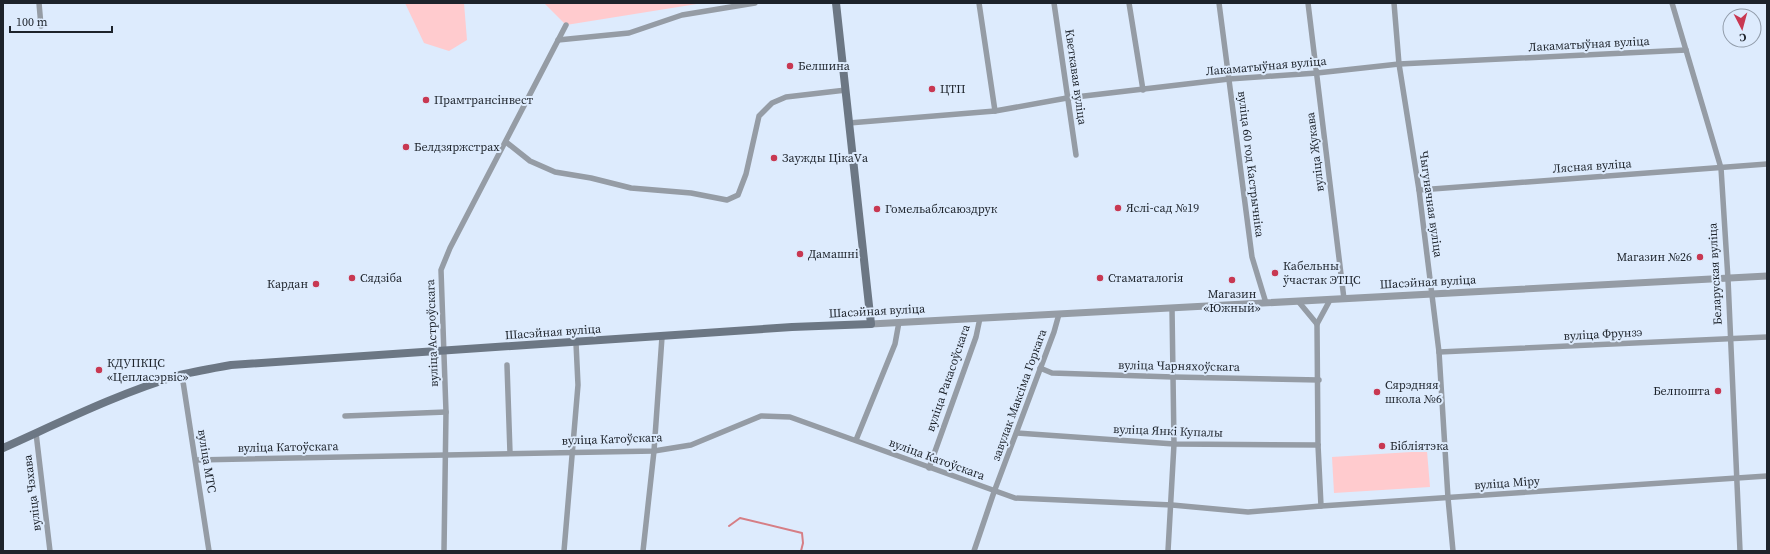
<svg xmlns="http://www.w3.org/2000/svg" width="1770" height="554" font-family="'Source Serif 4',serif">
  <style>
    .green { fill: #ffcbce }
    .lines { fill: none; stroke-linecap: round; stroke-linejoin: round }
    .stream { stroke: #d67e85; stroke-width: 2 }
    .minor { stroke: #959ca5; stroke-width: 5.5 }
    .tertiary { stroke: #959ca5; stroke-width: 7 }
    .secondary { stroke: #6c7784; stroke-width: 8 }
    .poi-dot { fill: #c83852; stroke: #ddebfd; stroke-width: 1.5 }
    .labels { text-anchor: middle; stroke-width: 4; stroke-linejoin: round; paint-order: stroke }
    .street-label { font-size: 12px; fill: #1d232b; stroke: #ddebfd }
    .poi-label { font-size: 12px; fill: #1d232b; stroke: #ddebfd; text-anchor: start }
  </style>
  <rect width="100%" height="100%" fill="#ddebfd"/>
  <g class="green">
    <path d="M405 3H464L467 40 449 51 424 43Z"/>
    <path d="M544 3H703L566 25Z"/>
    <path d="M1427 451 1430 487 1334 493 1332 457Z"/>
  </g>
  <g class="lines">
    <path class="stream" d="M729 526 740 518 802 533 803 543 801 551"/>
    <g class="minor">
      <path d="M39 3 41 26"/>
      <path d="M979 3 995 111"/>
      <path d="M1054 3 1076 155"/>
      <path d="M1129 3 1143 90"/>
      <path d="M1219 3 1252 257 1266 303"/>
      <path d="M1308 3 1344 299"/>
      <path d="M1394 3 1399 64 1419 190 1439 352 1448 498 1453 551"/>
      <path d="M1672 3 1721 168 1728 279 1740 551"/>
      <path d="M558 40 629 33 682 15 755 3"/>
      <path d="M849 123 995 111 1067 98 1229 79 1317 73 1399 64 1686 50"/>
      <path d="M506 142 530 161 555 172 591 178 631 188 691 193 727 200 738 195 746 174 759 116 772 103 786 97 846 90"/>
      <path d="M1419 190 1767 164"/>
      <path d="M1298 301 1317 324 1318 445 1321 506"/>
      <path d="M1317 324 1330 300"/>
      <path d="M1439 352 1767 337"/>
      <path d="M507 365 510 453"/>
      <path d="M1040 368 1052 373 1173 377 1319 380"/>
      <path d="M182 375 209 551"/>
      <path d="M345 416 446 412"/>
      <path d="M36 433 50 551"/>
      <path d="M1017 433 1174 444 1318 445"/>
      <path d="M856 440 895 344 899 322"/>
      <path d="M196 460 654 451 691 445 761 416 790 417 1015 498 1172 505 1248 512 1321 506 1767 476"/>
      <path d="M929 468 976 337 980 318"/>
      <path d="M444 551 446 412 441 270 450 248 566 25"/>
      <path d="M564 551 578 385 576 343"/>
      <path d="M643 551 654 451 662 337"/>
      <path d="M974 551 994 492 1054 332 1059 314"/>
      <path d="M1168 551 1174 444 1172 308"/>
    </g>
    <path class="tertiary" d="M871 324 1767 276"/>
    <path class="secondary" d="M3 448C61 422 119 393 180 375 197 371 214 368 231 365L792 327 871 324 836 3"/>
  </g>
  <g class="poi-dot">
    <circle cx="790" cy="66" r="4"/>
    <circle cx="932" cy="89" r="4"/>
    <circle cx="426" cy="100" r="4"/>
    <circle cx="406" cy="147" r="4"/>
    <circle cx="774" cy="158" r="4"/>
    <circle cx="1118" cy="208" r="4"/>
    <circle cx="877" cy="209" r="4"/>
    <circle cx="800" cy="254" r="4"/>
    <circle cx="1700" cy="257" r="4"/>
    <circle cx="1275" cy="273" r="4"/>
    <circle cx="352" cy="278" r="4"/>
    <circle cx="1100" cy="278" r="4"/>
    <circle cx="1232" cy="280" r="4"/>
    <circle cx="316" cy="284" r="4"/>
    <circle cx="99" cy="370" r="4"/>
    <circle cx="1718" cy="391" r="4"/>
    <circle cx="1377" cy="392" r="4"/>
    <circle cx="1382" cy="446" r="4"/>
  </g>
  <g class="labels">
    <g class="street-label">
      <text transform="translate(1589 44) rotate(-3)" y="4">Лакаматыўная вуліца</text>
      <text transform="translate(1266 66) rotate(-5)" y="4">Лакаматыўная вуліца</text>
      <text transform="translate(1076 77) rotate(82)" y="4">Кветкавая вуліца</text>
      <text transform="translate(1315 152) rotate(-97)" y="4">вуліца Жукава</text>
      <text transform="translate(1251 164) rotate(83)" y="4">вуліца 60 год Кастрычніка</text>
      <text transform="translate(1592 166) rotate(-4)" y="4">Лясная вуліца</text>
      <text transform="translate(1431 204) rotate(82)" y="4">Чыгуначная вуліца</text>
      <text transform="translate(1715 274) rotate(-93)" y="4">Беларуская вуліца</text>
      <text transform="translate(1428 282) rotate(-3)" y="4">Шасэйная вуліца</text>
      <text transform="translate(877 311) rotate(-3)" y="4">Шасэйная вуліца</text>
      <text transform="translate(553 332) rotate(-4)" y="4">Шасэйная вуліца</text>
      <text transform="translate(432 333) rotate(-92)" y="4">вуліца Астроўскага</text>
      <text transform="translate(1603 334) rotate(-3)" y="4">вуліца Фрунзэ</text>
      <text transform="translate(1179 366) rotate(1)" y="4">вуліца Чарняхоўскага</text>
      <text transform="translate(948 378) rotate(-71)" y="4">вуліца Ракасоўскага</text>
      <text transform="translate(1019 395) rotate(-70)" y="4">завулак Максіма Горкага</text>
      <text transform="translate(1168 431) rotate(2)" y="4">вуліца Янкі Купалы</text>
      <text transform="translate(612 439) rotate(-2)" y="4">вуліца Катоўскага</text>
      <text transform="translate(288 447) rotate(-1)" y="4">вуліца Катоўскага</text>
      <text transform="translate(937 459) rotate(20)" y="4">вуліца Катоўскага</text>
      <text transform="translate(207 461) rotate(81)" y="4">вуліца МТС</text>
      <text transform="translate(1507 483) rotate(-4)" y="4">вуліца Міру</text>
      <text transform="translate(32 493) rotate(-97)" y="4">вуліца Чэхава</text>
    </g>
    <g class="poi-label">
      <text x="798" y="70">Белшина</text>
      <text x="940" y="93">ЦТП</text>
      <text x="434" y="104">Прамтрансінвест</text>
      <text x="414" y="151">Белдзяржстрах</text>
      <text x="782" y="162">Заужды ЦікаVа</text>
      <text x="1126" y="212">Яслі-сад №19</text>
      <text x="885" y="213">Гомельаблсаюздрук</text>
      <text x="808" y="258">Дамашні</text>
      <text x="1692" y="261" text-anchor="end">Магазин №26</text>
      <text x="1283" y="270">Кабельны<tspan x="1283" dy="14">ўчастак ЭТЦС</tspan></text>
      <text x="360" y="282">Сядзіба</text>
      <text x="1108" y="282">Стаматалогія</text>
      <text x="308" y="288" text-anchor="end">Кардан</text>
      <text x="1232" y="298" text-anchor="middle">Магазин<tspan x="1232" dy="14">«Южный»</tspan></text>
      <text x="107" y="367">КДУПКЦС<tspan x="107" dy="14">«Цепласэрвіс»</tspan></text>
      <text x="1385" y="389">Сярэдняя<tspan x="1385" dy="14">школа №6</tspan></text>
      <text x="1710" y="395" text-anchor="end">Белпошта</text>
      <text x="1390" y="450">Бібліятэка</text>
    </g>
  </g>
  <rect width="1770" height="554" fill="none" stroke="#1d232b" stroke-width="8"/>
  <g transform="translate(1742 28) rotate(174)"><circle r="19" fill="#ddebfd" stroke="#909ba9"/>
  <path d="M0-3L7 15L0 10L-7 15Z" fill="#c83852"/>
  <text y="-6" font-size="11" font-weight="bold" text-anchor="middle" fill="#1d232b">С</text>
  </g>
  <path d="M10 26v6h102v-6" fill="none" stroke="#1d232b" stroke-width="2"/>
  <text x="16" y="26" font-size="12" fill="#1d232b" stroke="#ddebfd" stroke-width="3" paint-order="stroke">100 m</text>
</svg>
